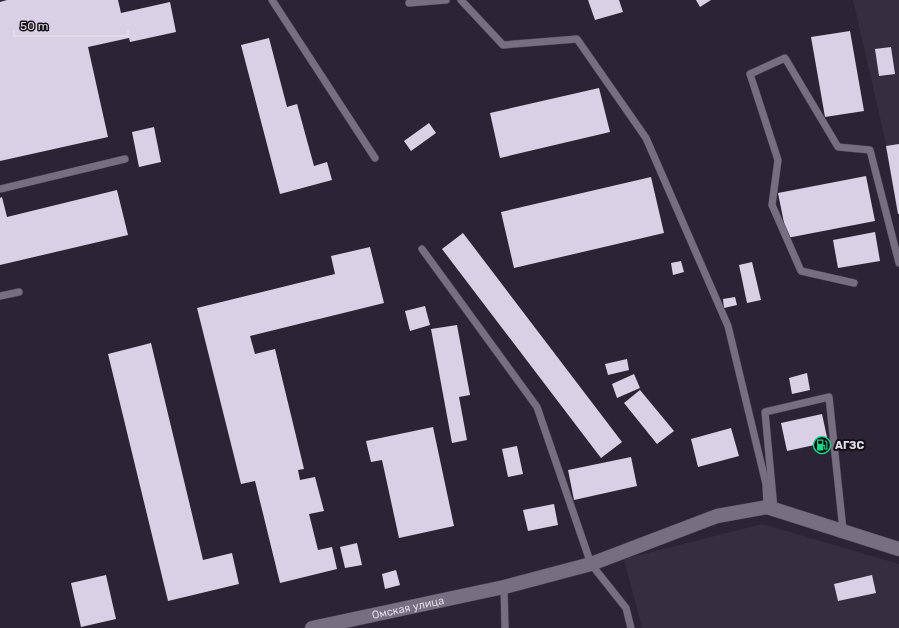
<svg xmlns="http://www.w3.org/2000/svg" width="899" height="628" font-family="Rubik,sans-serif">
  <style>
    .built { fill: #372d41 }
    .building { fill: #dad0e5 }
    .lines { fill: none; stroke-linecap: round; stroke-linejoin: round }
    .service-casing { stroke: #494350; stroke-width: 8 }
    .minor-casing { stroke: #494350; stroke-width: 15 }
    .service { stroke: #776e81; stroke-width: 7 }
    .minor { stroke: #776e81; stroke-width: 14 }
    .labels { text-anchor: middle; stroke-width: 4; stroke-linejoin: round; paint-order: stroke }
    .poi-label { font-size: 11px; font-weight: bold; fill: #e0dbe5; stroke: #130f16; text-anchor: start }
    .street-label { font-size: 11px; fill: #e0dbe5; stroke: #130f16 }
  </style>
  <rect width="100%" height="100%" fill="#2c2434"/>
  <g class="built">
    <path d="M853 0H899V200Z"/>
    <path d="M762 524 899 564V628H642L624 559Z"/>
  </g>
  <g class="building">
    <path d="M7 0H118L121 13 170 2 176 32 130 42 129 38 88 47 108 137 0 161V2Z"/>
    <path d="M588 0H619L623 12 595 20Z"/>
    <path d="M696 0H711L700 7Z"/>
    <path d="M850 31 864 111 825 117 811 37Z"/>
    <path d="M269 38 287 107 297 104 314 166 327 162 332 180 280 194 241 45Z"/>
    <path d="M891 47 895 74 879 76 875 49Z"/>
    <path d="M599 88 610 132 500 158 490 113Z"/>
    <path d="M429 123 436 133 411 151 404 141Z"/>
    <path d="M154 127 161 162 139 167 132 132Z"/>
    <path d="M899 144V214H898L886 146Z"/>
    <path d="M866 176 875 221 787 238 778 193Z"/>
    <path d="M651 177 664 233 514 268 501 212Z"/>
    <path d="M117 190 128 235 0 265V198L2 197 7 217Z"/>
    <path d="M875 232 880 261 838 268 833 240Z"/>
    <path d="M463 233 622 442 601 458 442 249Z"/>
    <path d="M370 247 384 303 250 336 255 354 275 349 304 469 298 470 300 480 315 477 324 511 309 514 318 550 332 547 337 569 280 583 255 481 241 484 197 308 335 274 331 256Z"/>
    <path d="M681 261 684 272 673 275 671 263Z"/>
    <path d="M752 262 761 300 747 303 739 265Z"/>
    <path d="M735 297 737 305 724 308 723 299Z"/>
    <path d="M425 306 430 325 410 331 405 311Z"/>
    <path d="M457 325 470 395 459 397 467 440 452 443 431 329Z"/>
    <path d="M151 343 203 560 232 553 239 584 168 601 108 354Z"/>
    <path d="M627 359 629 370 608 375 605 364Z"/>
    <path d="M807 373 810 390 792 394 789 378Z"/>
    <path d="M634 374 640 388 617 398 612 384Z"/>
    <path d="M640 390 674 431 657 444 624 403Z"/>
    <path d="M822 414 828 442 787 451 781 423Z"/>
    <path d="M433 427 454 526 399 538 382 460 371 462 366 441Z"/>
    <path d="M731 428 739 456 698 467 691 439Z"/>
    <path d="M517 446 523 474 508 477 502 449Z"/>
    <path d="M631 457 637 486 574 500 568 470Z"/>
    <path d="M554 504 558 525 528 531 523 510Z"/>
    <path d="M357 543 362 565 345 568 340 547Z"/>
    <path d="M396 570 400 585 385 589 382 574Z"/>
    <path d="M106 575 116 619 81 627 71 583Z"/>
    <path d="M872 575 876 593 838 601 834 584Z"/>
  </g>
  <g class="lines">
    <g class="service-casing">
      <g id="service">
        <path d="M272 0 375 158"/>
        <path d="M461 0 503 45 577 39 646 138 728 326 766 484 767 507"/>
        <path d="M409 3 446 0"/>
        <path d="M0 189 125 159"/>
        <path d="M422 249 537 407 591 564 626 608 631 628"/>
        <path d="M854 283 801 271 772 205 778 160 750 74 785 58 838 147 870 150 899 263"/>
        <path d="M0 296 19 292"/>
        <path d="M774 509 765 412 829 397 843 530"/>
        <path d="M504 587 505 628"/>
      </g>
    </g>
    <g class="minor-casing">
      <g id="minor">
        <path id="s1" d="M312 628 504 587 591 564 717 516 767 507 899 549"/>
      </g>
    </g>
    <use href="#service" class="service"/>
    <use href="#minor" class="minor"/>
  </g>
  <defs>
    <g id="fuel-ring" transform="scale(0.9)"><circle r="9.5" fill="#130f16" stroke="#19d989" stroke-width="1.5"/><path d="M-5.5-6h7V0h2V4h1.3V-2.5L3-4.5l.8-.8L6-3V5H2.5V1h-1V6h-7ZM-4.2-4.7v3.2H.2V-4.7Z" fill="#19d989"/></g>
  </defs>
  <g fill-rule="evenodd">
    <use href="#fuel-ring" x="822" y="445"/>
  </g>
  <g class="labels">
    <g class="poi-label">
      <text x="835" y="449">АГЗС</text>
    </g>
    <g class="street-label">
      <text dy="4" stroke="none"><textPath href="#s1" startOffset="98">Омская улица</textPath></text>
    </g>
  </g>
  <path d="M14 30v6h114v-6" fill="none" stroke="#e0dbe5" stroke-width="2"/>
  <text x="20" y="30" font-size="12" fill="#e0dbe5" stroke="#130f16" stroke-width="3" paint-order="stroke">50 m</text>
</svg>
